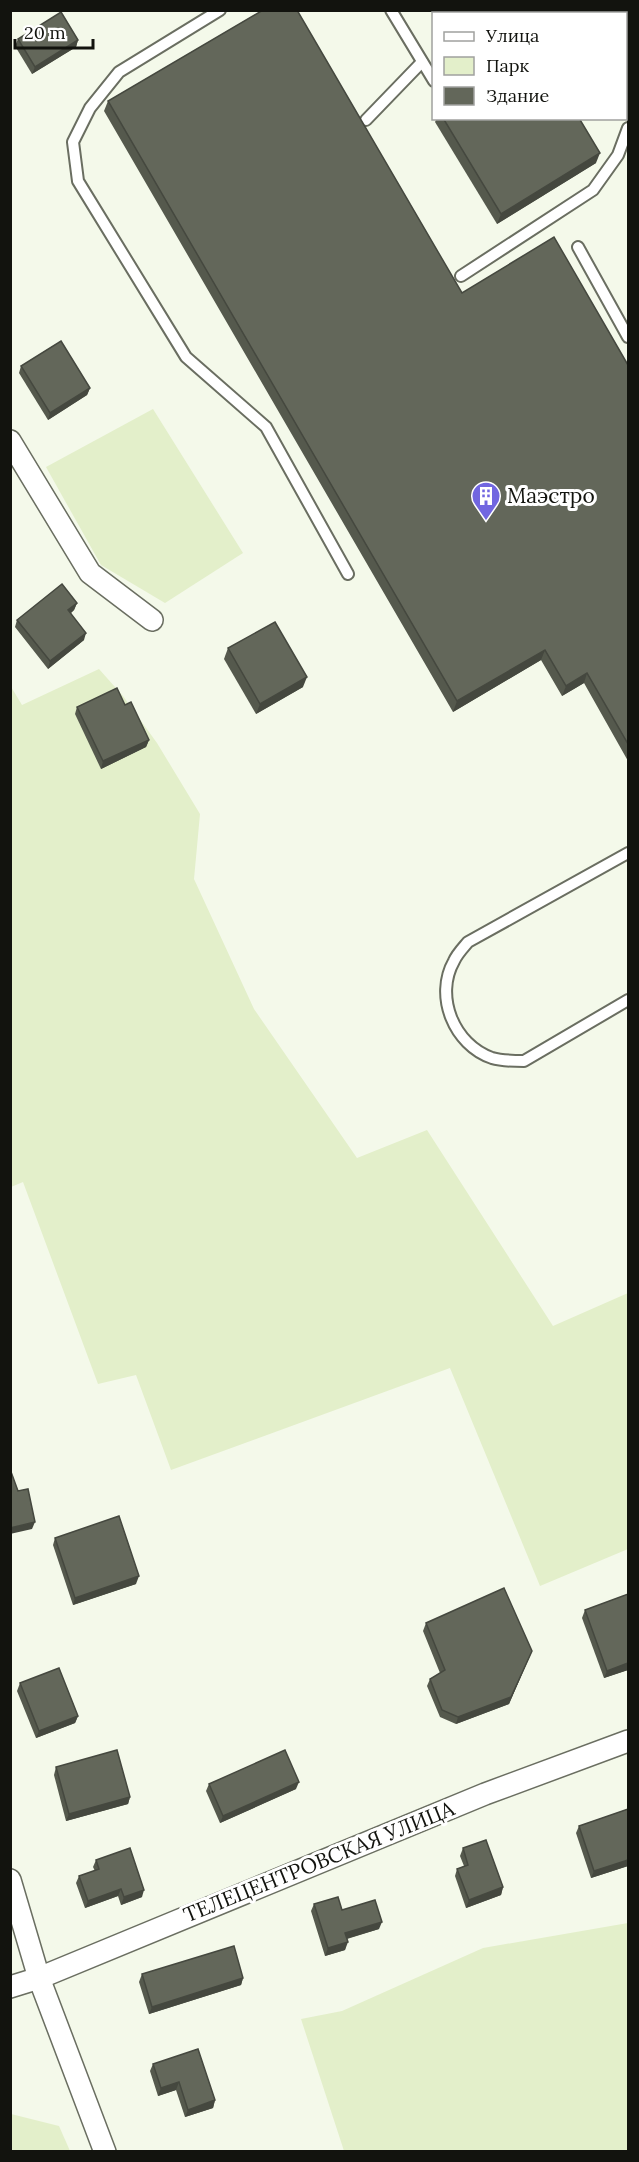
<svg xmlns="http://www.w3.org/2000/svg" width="639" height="2162" font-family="Lora,serif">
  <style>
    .green { fill: #e3efca }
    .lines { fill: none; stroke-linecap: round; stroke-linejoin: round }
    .lane-casing { stroke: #6a6e61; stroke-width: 14 }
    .street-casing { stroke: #6a6e61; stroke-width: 24 }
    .lane { stroke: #fff; stroke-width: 10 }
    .street { stroke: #fff; stroke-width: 21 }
    .wall { fill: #55594d }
    .shaded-wall { fill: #45483f }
    .building { fill: #63675a; stroke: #45483f; stroke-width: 1.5 }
    .labels { text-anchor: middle; stroke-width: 6; stroke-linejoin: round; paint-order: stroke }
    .poi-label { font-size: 21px; fill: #12130e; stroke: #fff; text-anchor: start }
    .street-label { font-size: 21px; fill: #12130e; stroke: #fff }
  </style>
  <rect width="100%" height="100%" fill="#f4f9ea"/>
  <g class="green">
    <path d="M153 409 243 553 165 603 101 565 46 467Z"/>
    <path d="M99 669 123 696 157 743 200 814 194 879 254 1009 357 1158 427 1130 553 1326 628 1293V1549L540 1586 450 1368 171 1470 136 1375 98 1384 23 1182 11 1187 10 685 22 705Z"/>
    <path d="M628 1923V2151H344L301 2019 342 2011 483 1948Z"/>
    <path d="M11 2114 59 2126 70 2151H11Z"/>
  </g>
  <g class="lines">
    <g class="lane-casing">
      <g id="lane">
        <path d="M220 10 119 72 90 108 73 142 78 181 186 357 266 427 348 574"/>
        <path d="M391 10 434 81"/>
        <path d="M603 14 609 10"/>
        <path d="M366 120 422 62"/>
        <path d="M578 247 628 337"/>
        <path d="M461 276 593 190 618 155 628 128"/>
        <path d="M628 853 468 942C463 948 457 954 454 961 434 996 454 1045 492 1058 502 1061 513 1061 524 1061L628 1000"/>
      </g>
    </g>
    <g class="street-casing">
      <g id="street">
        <path d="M10 441 90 573 152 620"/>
        <path d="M10 1880 39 1978 105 2152"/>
        <path d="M10 1987 39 1978 485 1794 628 1741"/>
      </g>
    </g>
    <use href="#lane" class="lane"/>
    <use href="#street" class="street"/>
  </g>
  <g class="wall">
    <path d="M18 39 78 40 76 47 32 74 15 46Z"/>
    <path d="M108 101 462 293 628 365V761L584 683 562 696 541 660 453 712 104 111Z"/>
    <path d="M437 118H579L596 163 497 224 435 122Z"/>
    <path d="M21 366 90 388 87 395 48 420 19 373Z"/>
    <path d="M77 603 74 610 71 613 84 640 48 669 15 627 17 620Z"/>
    <path d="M228 648 303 687 256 714 224 659Z"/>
    <path d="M125 705 149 740 146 747 101 769 75 714 77 707Z"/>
    <path d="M55 1538 136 1584 73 1605 53 1545Z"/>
    <path d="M585 1610 628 1670 604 1678 582 1618Z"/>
    <path d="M426 1623 532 1651 509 1704 456 1724 440 1717 427 1686 430 1679 440 1673 423 1631Z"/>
    <path d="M20 1683 78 1716 75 1723 36 1738 17 1691Z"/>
    <path d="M56 1767 130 1797 128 1804 66 1821 54 1775Z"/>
    <path d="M209 1784 296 1789 220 1823 206 1791Z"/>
    <path d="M628 1809V1866L591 1878 576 1833 579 1826Z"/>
    <path d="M463 1848 503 1887 501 1895 466 1908 455 1876 457 1869 464 1866 460 1856Z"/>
    <path d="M96 1860 142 1897 121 1905 118 1896 85 1908 76 1883 79 1876 95 1871 93 1867Z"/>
    <path d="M314 1904 342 1910 379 1929 347 1939 345 1950 325 1956 311 1911Z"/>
    <path d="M142 1974 243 1978 241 1985 149 2014 139 1982Z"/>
    <path d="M153 2064 215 2100 213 2108 185 2117 176 2090 158 2096 150 2071Z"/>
  </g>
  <g class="shaded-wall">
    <path d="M78 40 76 47 32 74 35 67Z"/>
    <path d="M600 153 596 163 497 224 501 214Z"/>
    <path d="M90 388 87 395 48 420 50 413Z"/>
    <path d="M77 603 74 610 66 617 68 610Z"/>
    <path d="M86 633 84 640 48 669 50 661Z"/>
    <path d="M545 650 541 660 453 712 457 701Z"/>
    <path d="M587 673 584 683 562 696 566 686Z"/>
    <path d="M307 677 303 687 256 714 260 704Z"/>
    <path d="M149 740 146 747 101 769 103 761Z"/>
    <path d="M35 1522 32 1529 10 1534V1528Z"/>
    <path d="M139 1576 136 1584 73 1605 75 1598Z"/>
    <path d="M532 1651 509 1704 456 1724 458 1717Z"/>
    <path d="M628 1663V1670L604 1678 607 1671Z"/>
    <path d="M78 1716 75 1723 36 1738 39 1731Z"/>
    <path d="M299 1782 296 1789 220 1823 223 1816Z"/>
    <path d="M130 1797 128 1804 66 1821 69 1814Z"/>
    <path d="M628 1860V1866L591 1878 594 1871Z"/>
    <path d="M503 1887 501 1895 466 1908 469 1900Z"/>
    <path d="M121 1889 118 1896 85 1908 88 1901Z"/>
    <path d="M144 1890 142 1897 121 1905 124 1897Z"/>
    <path d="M382 1922 379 1929 342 1940 345 1933Z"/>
    <path d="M348 1942 345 1950 325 1956 328 1948Z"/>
    <path d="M243 1978 241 1985 149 2014 152 2007Z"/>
    <path d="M179 2082 176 2090 158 2096 161 2088Z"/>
    <path d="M215 2100 213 2108 185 2117 188 2110Z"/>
  </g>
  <g class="building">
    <path d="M263 10H297L462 293 554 237 628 365V744L587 673 566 686 545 650 457 701 108 101Z"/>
    <path d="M61 12 78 40 35 67 18 39Z"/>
    <path d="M443 118H579L600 153 501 214Z"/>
    <path d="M61 341 90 388 50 413 21 366Z"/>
    <path d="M62 584 77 603 68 610 86 633 50 661 17 620Z"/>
    <path d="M275 622 307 677 260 704 228 648Z"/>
    <path d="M117 688 125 705 131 702 149 740 103 761 77 707Z"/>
    <path d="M10 1469 18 1491 28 1489 35 1522 10 1528Z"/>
    <path d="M119 1516 139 1576 75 1598 55 1538Z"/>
    <path d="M504 1588 532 1651 511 1697 458 1717 442 1710 430 1679 445 1670 426 1623Z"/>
    <path d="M628 1594V1663L607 1671 585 1610Z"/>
    <path d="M59 1668 78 1716 39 1731 20 1683Z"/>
    <path d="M117 1750 130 1797 69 1814 56 1767Z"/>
    <path d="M285 1750 299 1782 223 1816 209 1784Z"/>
    <path d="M628 1809V1860L594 1871 579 1826Z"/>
    <path d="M486 1840 503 1887 469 1900 457 1869 468 1865 463 1848Z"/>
    <path d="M130 1848 144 1890 124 1897 121 1889 88 1901 79 1876 99 1869 96 1860Z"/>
    <path d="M338 1897 342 1910 375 1900 382 1922 345 1933 348 1942 328 1948 314 1904Z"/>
    <path d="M234 1946 243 1978 152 2007 142 1974Z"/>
    <path d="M198 2049 215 2100 188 2110 179 2082 161 2088 153 2064Z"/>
  </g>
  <defs>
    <g id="building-pin" transform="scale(1.5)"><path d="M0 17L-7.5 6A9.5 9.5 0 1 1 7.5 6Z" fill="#7166e0" stroke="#fff"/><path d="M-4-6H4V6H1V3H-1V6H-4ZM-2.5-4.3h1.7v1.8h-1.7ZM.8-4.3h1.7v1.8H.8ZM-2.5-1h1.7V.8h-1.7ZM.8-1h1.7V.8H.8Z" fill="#fff"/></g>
  </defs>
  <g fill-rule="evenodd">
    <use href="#building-pin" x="486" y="496"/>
  </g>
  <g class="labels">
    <g class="poi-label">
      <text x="507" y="503">Маэстро</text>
    </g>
    <g class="street-label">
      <text transform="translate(319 1862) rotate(-22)" y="7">ТЕЛЕЦЕНТРОВСКАЯ УЛИЦА</text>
    </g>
  </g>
  <rect width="639" height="2162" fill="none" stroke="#12130e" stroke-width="24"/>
  <rect x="432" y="12" width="195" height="108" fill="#ffffff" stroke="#a0a19f" stroke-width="1.5"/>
  <rect x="444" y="32" width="30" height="9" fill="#ffffff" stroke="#a0a19f" stroke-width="1.5"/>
  <text x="486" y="42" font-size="18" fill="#12130e">Улица</text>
  <rect x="444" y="57" width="30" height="18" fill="#e3efca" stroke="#a0a19f" stroke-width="1.5"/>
  <text x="486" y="72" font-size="18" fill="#12130e">Парк</text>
  <rect x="444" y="87" width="30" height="18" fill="#63675a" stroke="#a0a19f" stroke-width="1.5"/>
  <text x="486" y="102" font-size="18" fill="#12130e">Здание</text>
  <path d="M15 39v9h78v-9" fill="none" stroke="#12130e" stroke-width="3"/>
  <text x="24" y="39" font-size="18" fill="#12130e" stroke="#ffffff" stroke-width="4.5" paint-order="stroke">20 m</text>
</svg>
